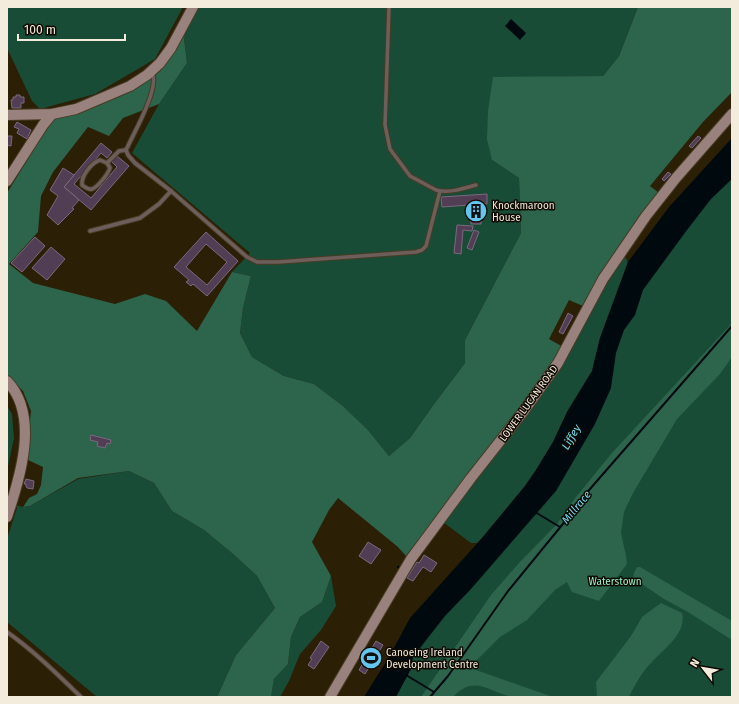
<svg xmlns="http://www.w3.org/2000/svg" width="739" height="704" font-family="'Fira Sans',sans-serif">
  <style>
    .green { fill: #194c37 }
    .forest { fill: #2c644c }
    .water { fill: #000a0e }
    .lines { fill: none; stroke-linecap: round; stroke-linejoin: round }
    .stream { stroke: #000a0e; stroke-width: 2 }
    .building { fill: #513e55; stroke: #7c6880; fill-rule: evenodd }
    .lane-casing { stroke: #473c23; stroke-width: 5.5 }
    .secondary-casing { stroke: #473c23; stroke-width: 12 }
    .lane { stroke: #6d5e5c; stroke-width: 3.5 }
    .secondary { stroke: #99817e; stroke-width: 10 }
    .labels { text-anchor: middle; stroke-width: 3; stroke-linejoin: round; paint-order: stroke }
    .poi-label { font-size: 10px; fill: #f3ebdc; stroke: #0f0a02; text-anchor: start }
    .street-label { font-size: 10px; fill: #f3ebdc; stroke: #0f0a02 }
    .park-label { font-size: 10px; fill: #9bf2ca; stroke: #0f0a02 }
    .water-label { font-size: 11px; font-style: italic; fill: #74dbf3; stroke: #0f0a02 }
  </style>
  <rect width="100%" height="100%" fill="#2b1f05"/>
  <g class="green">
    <path d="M7 7H183L155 59 95 94 40 109 32 101 7 48Z"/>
    <path d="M198 7H638L619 56 603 76 493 78 492 160 519 178 521 233 465 340V363L434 404 410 438 389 456 368 430 343 406 314 384 284 376 252 357 240 333 243 308 251 276 232 272 250 253 132 153 159 104 187 63 183 31Z"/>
    <path d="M732 161V697H380L526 507 619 314Z"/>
    <path d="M624 255 628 262 600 338 592 371 567 412 553 442 536 470 525 486 482 538 477 543H471L443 522 541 395 569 349 594 303Z"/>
    <path d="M7 406 12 414 14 438 7 471Z"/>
    <path d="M129 471 154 483 172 511 204 530 233 554 257 576 275 608 236 655 217 697H97L7 622V539L17 508 16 505 23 507 30 506 78 479Z"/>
    <path d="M331 576 336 606 321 630 300 654 289 681 280 697H271L274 679 288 664 291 637 300 617 322 602Z"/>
  </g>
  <g class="forest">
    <path d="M638 7H732V92L703 122 650 186 659 193 601 274 583 306 569 300 549 339 563 347 535 389 406 556 398 547 338 498 329 510 312 542 331 576 322 602 300 617 291 637 288 664 274 679 271 697H217L236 655 275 608 257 576 233 554 204 530 172 511 154 483 129 471 78 478 30 506 23 507 29 498 37 494 41 485 43 467 26 459 31 411 23 391 7 375V193L54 117 132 89 183 31 187 63 159 104 123 118 109 136 88 127 53 172 41 196 38 232 9 264 33 283 115 304 145 294 166 301 197 331 232 272 251 276 243 308 240 333 252 357 284 376 314 384 343 406 368 430 389 456 410 438 434 404 465 363V340L521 233 519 178 492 160 487 139 488 111 493 77 603 76 619 56Z"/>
    <path d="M732 323V357L720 374 677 419 633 493 624 512 621 533 626 556 627 564 599 601 572 592 567 582 555 590 527 620 500 637 473 664 476 670 553 697C541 697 524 699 512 697 488 692 475 674 453 697H421L491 595 519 563 557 524 572 502 611 454Z"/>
    <path d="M637 567H640L732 621V640L688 612 664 599 633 578 634 573Z"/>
    <path d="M661 603 682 613C687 634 663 649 651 663 642 672 634 686 629 697H597L596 682 631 636 642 617Z"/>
  </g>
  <g class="water">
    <path d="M511 19 526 33 520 40 505 26Z"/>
    <path d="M732 138V179L711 199 687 230 643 290 635 315 624 330 616 353 611 388 595 424 556 491 471 589 445 616 413 657 411 669 396 697H364L389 657 410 618 482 538 525 486 536 470 553 442 567 412 592 371 600 338 628 262 669 207Z"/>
  </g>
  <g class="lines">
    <g class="stream">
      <path d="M535 512 560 527"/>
      <path d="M398 567H399"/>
      <path d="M406 675 434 692"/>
      <path d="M430 697 448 676 508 591 571 514 576 505 732 326"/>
    </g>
  </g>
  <g class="building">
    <path d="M16 95H20V97H24V103H21V108H12L11 100H13V97H16Z"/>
    <path d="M17 122 31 130 27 139 17 133 19 129 14 127Z"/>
    <path d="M7 136H12L11 146 7 145Z"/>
    <path d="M698 136 701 138 692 148 689 146Z"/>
    <path d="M101 143 112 152 107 158 101 153 74 184 91 198 117 167 111 161 116 155 129 166 91 210 64 187Z"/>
    <path d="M63 168 74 175 64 187 79 200 72 208 74 209 58 225 47 215 58 196 50 190Z"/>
    <path d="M668 172 671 174 664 181 662 179Z"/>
    <path d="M487 194V204H482L481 224H471L469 205 442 207 441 197Z"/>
    <path d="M457 225 473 226 472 231 463 230 461 254 454 253Z"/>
    <path d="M474 230 479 232 472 250 467 248Z"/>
    <path d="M206 232 238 261 207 296 193 284 191 286 186 282 189 280 174 267ZM206 244 227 262 207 285 186 267Z"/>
    <path d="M35 237 45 246 22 272 11 263Z"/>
    <path d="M51 247 65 259 47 280 32 268Z"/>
    <path d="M568 313 573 316 563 334 559 332Z"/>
    <path d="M91 435 111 440 110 444 107 443 105 448 97 446 98 442 90 440Z"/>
    <path d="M26 479 34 481 33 489 27 488 26 486V484H24Z"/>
    <path d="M368 542 381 550 371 564 359 556Z"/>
    <path d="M424 555 437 563 431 572 423 567 413 581 407 578 417 562 419 563Z"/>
    <path d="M321 641 329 647 314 669 308 665 312 659 310 658Z"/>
    <path d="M376 641 383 645 365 674 359 670Z"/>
  </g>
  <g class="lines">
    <g class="lane-casing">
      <g id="lane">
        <path d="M389 7 385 125 390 149 410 176 436 190C448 194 465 188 476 185"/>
        <path d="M152 73C160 87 135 131 128 146L126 150 128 155 135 163 171 191 247 257 257 262H278L416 252 422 250 426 246 440 191"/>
        <path d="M100 160 107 163 110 168C108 174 98 187 92 189 88 190 85 187 82 185 81 176 91 163 100 160Z"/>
        <path d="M107 163 119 151 126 150"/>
        <path d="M90 231 140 218 159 204 171 191"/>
        <path d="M7 632C34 651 57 674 81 697"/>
      </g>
    </g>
    <g class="secondary-casing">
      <g id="secondary">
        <path d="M7 115 52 114 76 109 130 86 147 75 160 63 171 48 193 7"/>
        <path d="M7 181 43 125 52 114"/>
        <path d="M7 381C40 416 20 477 7 517"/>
        <path d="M330 697 411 559 471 478 523 412 558 363 603 279 646 216 676 178 732 114"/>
      </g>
    </g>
    <use href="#lane" class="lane"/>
    <use href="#secondary" class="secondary"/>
  </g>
  <defs>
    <g id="building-disc" transform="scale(1.15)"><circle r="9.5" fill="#64c5ee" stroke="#0f0a02"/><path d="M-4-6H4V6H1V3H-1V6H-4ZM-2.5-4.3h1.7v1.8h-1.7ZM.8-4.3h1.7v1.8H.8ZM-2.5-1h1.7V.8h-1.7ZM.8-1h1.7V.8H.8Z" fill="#111"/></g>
    <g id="stadium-disc" transform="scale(1.15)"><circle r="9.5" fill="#64c5ee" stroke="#0f0a02"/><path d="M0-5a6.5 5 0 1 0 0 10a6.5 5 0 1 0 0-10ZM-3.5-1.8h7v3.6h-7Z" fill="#111"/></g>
  </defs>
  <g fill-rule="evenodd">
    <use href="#building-disc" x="476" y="211"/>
    <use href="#stadium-disc" x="371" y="658"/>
  </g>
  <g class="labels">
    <g class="poi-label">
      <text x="492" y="209">Knockmaroon<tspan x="492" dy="12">House</tspan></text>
      <text x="386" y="656">Canoeing Ireland<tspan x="386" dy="12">Development Centre</tspan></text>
    </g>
    <g class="street-label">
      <text transform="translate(528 403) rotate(-54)" y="4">LOWER LUCAN ROAD</text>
    </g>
    <g class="park-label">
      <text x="615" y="585">Waterstown</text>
    </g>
    <g class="water-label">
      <text transform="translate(571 437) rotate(-60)" y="4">Liffey</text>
      <text transform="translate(576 507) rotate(-50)" y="4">Millrace</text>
    </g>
  </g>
  <rect width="739" height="704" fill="none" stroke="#f3ebdc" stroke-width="16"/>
  <g transform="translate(703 668) rotate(301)" stroke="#0f0a02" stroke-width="3" paint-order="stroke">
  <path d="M0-3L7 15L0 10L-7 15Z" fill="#f3ebdc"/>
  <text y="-6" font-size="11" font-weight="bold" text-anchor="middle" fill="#f3ebdc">N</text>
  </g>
  <path d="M18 34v6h107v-6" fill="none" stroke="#f3ebdc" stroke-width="2"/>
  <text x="24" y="34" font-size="12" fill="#f3ebdc" stroke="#0f0a02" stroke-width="3" paint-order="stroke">100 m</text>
</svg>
